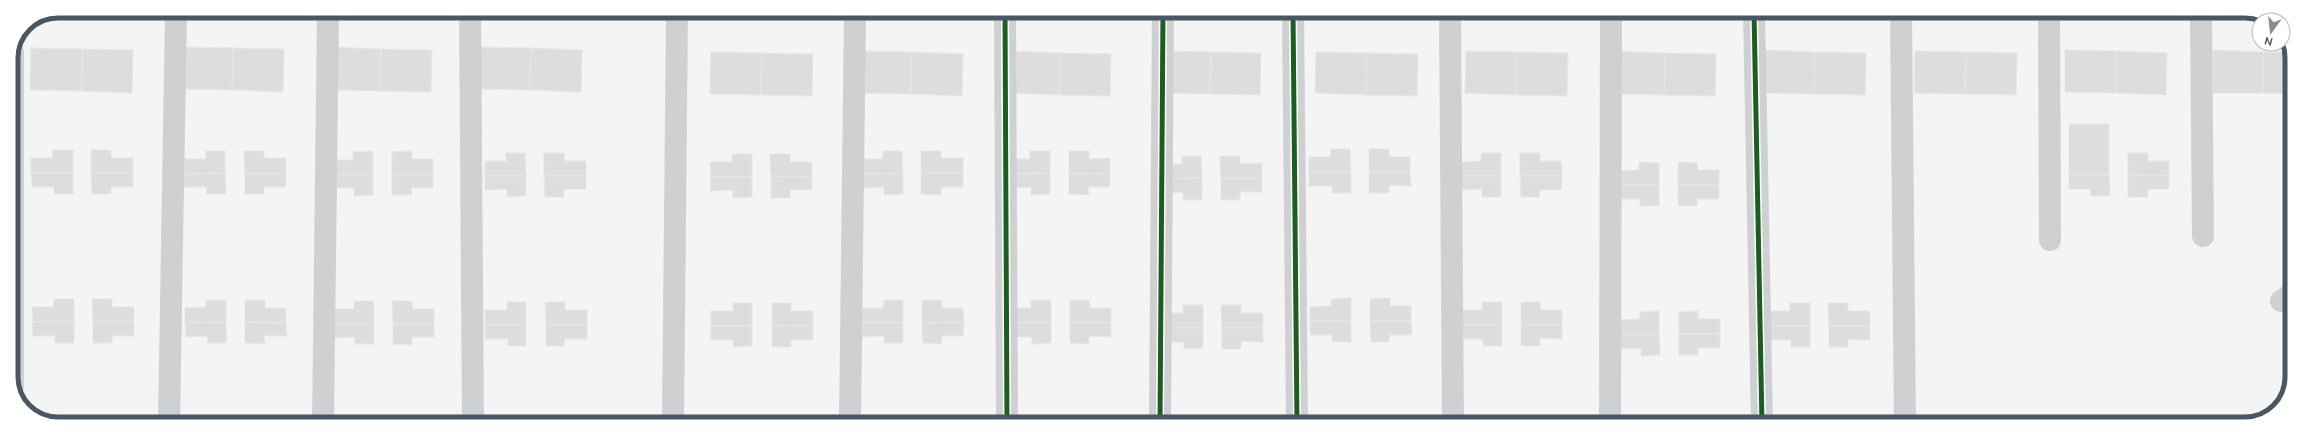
<svg xmlns="http://www.w3.org/2000/svg" width="2303" height="435" font-family="Ubuntu,sans-serif">
  <style>
    .building { fill: #ddddde; stroke: #e5e6e7 }
    .lines { fill: none; stroke-linecap: round; stroke-linejoin: round }
    .minor { stroke: #ced0d2; stroke-width: 22 }
    .cycleway-casing { stroke: #fff; stroke-width: 8 }
    .cycleway { stroke: #1b5e20; stroke-width: 5 }
    .rim { fill: none; stroke: #4a5661; stroke-width: 5 }
  </style>
  <rect width="100%" height="100%" fill="#f4f4f4"/>
  <g class="building">
    <path d="M182 47 233 48 232 90 181 89Z"/>
    <path d="M330 47 381 49 380 91 329 90Z"/>
    <path d="M480 47 531 48 530 90 479 89Z"/>
    <path d="M31 48 83 49 81 91 30 90Z"/>
    <path d="M233 48 284 49 283 92 232 90Z"/>
    <path d="M531 48 582 50 581 92 530 90Z"/>
    <path d="M83 49 133 50 132 93 81 91Z"/>
    <path d="M381 49 432 50 431 92 380 91Z"/>
    <path d="M1765 50 1815 52 1814 94 1764 93Z"/>
    <path d="M2065 50 2116 51V93L2065 92Z"/>
    <path d="M2213 50 2264 52 2263 93H2213Z"/>
    <path d="M861 51 912 52 911 94 860 93Z"/>
    <path d="M1009 51 1060 53 1059 95 1008 93Z"/>
    <path d="M1160 51 1211 52 1210 94 1159 93Z"/>
    <path d="M1466 51 1517 52 1516 95 1465 93Z"/>
    <path d="M1614 51 1665 53 1664 95 1613 94Z"/>
    <path d="M1915 51 1966 52 1965 94 1914 93Z"/>
    <path d="M2116 51 2167 53 2166 95 2116 93Z"/>
    <path d="M711 52 762 53 761 95 710 94Z"/>
    <path d="M912 52 963 54 962 96 911 94Z"/>
    <path d="M1211 52 1261 53 1260 95 1210 94Z"/>
    <path d="M1316 52 1367 53 1366 95 1315 93Z"/>
    <path d="M1517 52 1568 53 1567 96 1516 95Z"/>
    <path d="M1815 52 1866 53 1865 95 1814 94Z"/>
    <path d="M1966 52 2017 53 2016 95 1965 94Z"/>
    <path d="M2264 52H2292V94L2263 93Z"/>
    <path d="M762 53 813 54 812 96 761 95Z"/>
    <path d="M1060 53 1111 54 1110 96 1059 95Z"/>
    <path d="M1367 53 1418 54 1417 96 1366 95Z"/>
    <path d="M1665 53 1716 54 1715 96 1664 95Z"/>
    <rect x="2069" y="124" width="40" height="51"/>
    <path d="M1330 149H1350L1351 172H1309V157H1331Z"/>
    <path d="M1369 149H1389V157H1410V172H1369Z"/>
    <path d="M53 150H73V173H31V158H53Z"/>
    <path d="M91 150H111V158H133V173H91Z"/>
    <path d="M206 151H225V173L184 174V159H206Z"/>
    <path d="M244 151H264V158H286V173L245 174Z"/>
    <path d="M373 151V174L332 175V160H353V152Z"/>
    <path d="M412 151V159H433V174L392 175V152Z"/>
    <path d="M882 151H902L903 173 861 174V159H883Z"/>
    <path d="M921 151H941V158H963V173H921Z"/>
    <path d="M1030 151H1050V173L1009 174V159H1030Z"/>
    <path d="M1069 151H1089V159L1110 158V173L1069 174Z"/>
    <path d="M506 153H525L526 176H485V161H506Z"/>
    <path d="M544 153H564L565 161H586V176H544Z"/>
    <path d="M1481 153H1501V176H1460V162L1481 161Z"/>
    <path d="M1520 153H1540V161H1561L1562 176H1520Z"/>
    <path d="M2128 153H2148V161H2169V176L2128 175Z"/>
    <path d="M732 154H752V177H711L710 162H732Z"/>
    <path d="M770 154H790V162H812V177L771 176Z"/>
    <path d="M1182 156H1201L1202 178 1161 179V164H1182Z"/>
    <path d="M1220 156H1240V164L1262 163V179H1221Z"/>
    <path d="M1639 162 1659 163V185H1618V171L1639 170Z"/>
    <path d="M1678 162 1697 163 1698 170H1719V185H1678Z"/>
    <path d="M1309 172H1351V193H1332V186H1309Z"/>
    <path d="M1369 172H1410L1411 186 1389 185V193H1369Z"/>
    <path d="M31 173H73V194H54V187H32Z"/>
    <path d="M91 173H133V187H111V194H92Z"/>
    <path d="M225 173 226 194H207L206 187H184V174Z"/>
    <path d="M286 173V187H264V194H245V174Z"/>
    <path d="M903 173V194L884 195V187L861 188V174Z"/>
    <path d="M921 173H963V187H941V195L921 194Z"/>
    <path d="M1050 173V194L1031 195V187L1009 188V174Z"/>
    <path d="M1110 173V187H1088L1089 195 1069 194V174Z"/>
    <path d="M373 174V195L354 196V188H332V175Z"/>
    <path d="M433 174V188H411L412 195H392V175Z"/>
    <path d="M2069 175H2109L2110 196H2091L2090 189H2069Z"/>
    <path d="M2128 175 2169 176V189H2148V197H2128Z"/>
    <path d="M485 176H526V196L507 197V189L485 190Z"/>
    <path d="M544 176H586V189H564V197H545Z"/>
    <path d="M771 176 812 177V190H790V198H771Z"/>
    <path d="M1460 176H1501V197H1482V189L1460 190Z"/>
    <path d="M1520 176H1562L1561 190H1540L1539 197H1521Z"/>
    <path d="M711 177H752V197L733 198V190L710 191Z"/>
    <path d="M1202 178V200H1183V192L1161 193V179Z"/>
    <path d="M1221 179H1262V192H1240V200H1221Z"/>
    <path d="M1618 185H1659V206H1640V199H1618Z"/>
    <path d="M1678 185H1719V199H1697V206H1678Z"/>
    <path d="M1351 298V321H1310V307L1331 306V299Z"/>
    <path d="M1390 298V306H1411V321H1370V299Z"/>
    <path d="M54 299H74V322H33L32 307H54Z"/>
    <path d="M92 299H112V307H134V322H93Z"/>
    <path d="M206 300H226V323L185 322V308L206 307Z"/>
    <path d="M245 300H265V308H286V323L245 322Z"/>
    <path d="M884 300H903V323H862V308H883Z"/>
    <path d="M922 300H942V308H963L964 322 922 323Z"/>
    <path d="M1031 300H1051V323H1010V308H1031Z"/>
    <path d="M1070 300H1089L1090 308H1111V323H1070Z"/>
    <path d="M354 301H374V324H333V309H354Z"/>
    <path d="M392 301H412L413 309H434V324H393Z"/>
    <path d="M507 302H526V325H485V310H507Z"/>
    <path d="M545 302H565V310H587V325H546Z"/>
    <path d="M1482 302H1502V325H1461V310H1482Z"/>
    <path d="M1521 302H1540L1541 310H1562V325H1521Z"/>
    <path d="M733 303H752V326H711V311H733Z"/>
    <path d="M772 303H791V311H813V325L772 326Z"/>
    <path d="M1790 303H1810V326H1769L1768 311H1790Z"/>
    <path d="M1828 303H1848V311H1870V326H1829Z"/>
    <path d="M1183 305H1203V328H1162L1161 313H1183Z"/>
    <path d="M1221 305H1241V313H1263V328H1222Z"/>
    <path d="M1659 311V334L1618 335V320L1640 319V312Z"/>
    <path d="M1698 311V319H1720V334H1679V312Z"/>
    <path d="M1310 321H1351V342H1332V335H1310Z"/>
    <path d="M1370 321H1411L1412 335H1390L1389 342H1371Z"/>
    <path d="M33 322H74V343H55V336H32Z"/>
    <path d="M93 322H134V336H112V343H93Z"/>
    <path d="M185 322 226 323 227 343H208L207 336 186 337Z"/>
    <path d="M245 322 286 323 287 336H264L265 344 245 343Z"/>
    <path d="M964 322 963 336H942L941 344 923 343 922 323Z"/>
    <path d="M862 323H903V343H884V336L862 337Z"/>
    <path d="M1010 323H1051V343L1032 344V337H1010Z"/>
    <path d="M1070 323H1111V337L1089 336V344L1070 343Z"/>
    <path d="M333 324H374V344H355V337L333 338Z"/>
    <path d="M393 324H434V337H412V345L393 344Z"/>
    <path d="M485 325H526V346H508V339H485Z"/>
    <path d="M546 325H587V339H565L564 346H546Z"/>
    <path d="M813 325V340H791V347H772V326Z"/>
    <path d="M1461 325H1502V346H1483V339H1461Z"/>
    <path d="M1521 325H1562V339L1540 338V346H1521Z"/>
    <path d="M711 326H752V346L734 347 733 340H711Z"/>
    <path d="M1769 326H1810V347H1791V340H1768Z"/>
    <path d="M1829 326H1870V340L1848 339V347H1829Z"/>
    <path d="M1162 328H1203V348L1184 349V342H1161Z"/>
    <path d="M1222 328H1263V342L1241 341V349H1222Z"/>
    <path d="M1659 334 1660 355 1641 356V348L1619 349 1618 335Z"/>
    <path d="M1679 334H1720V348H1698V355H1679Z"/>
  </g>
  <g class="lines">
    <g class="minor">
      <path d="M470 11 473 423"/>
      <path d="M1005 11 1007 424"/>
      <path d="M1293 11 1297 424"/>
      <path d="M1450 12 1453 424"/>
      <path d="M1754 12 1762 424"/>
      <path d="M1901 12 1905 424"/>
      <path d="M2049 12 2050 240"/>
      <path d="M2201 12 2203 236"/>
      <path d="M13 53V386"/>
      <path d="M2281 301 2291 294"/>
      <path d="M169 423 176 11"/>
      <path d="M323 423 328 11"/>
      <path d="M673 423 677 11"/>
      <path d="M850 423 855 11"/>
      <path d="M1160 424 1163 11"/>
      <path d="M1610 424 1611 12"/>
    </g>
    <g class="cycleway-casing">
      <g id="cycleway">
        <path d="M1005 11 1007 424"/>
        <path d="M1293 11 1297 424"/>
        <path d="M1754 12 1762 424"/>
        <path d="M1160 424 1163 11"/>
      </g>
    </g>
    <use href="#cycleway" class="cycleway"/>
  </g>
  <path d="M0 0H2303V435H0ZM58 18H2245A40 40 0 0 1 2285 58V377A40 40 0 0 1 2245 417H58A40 40 0 0 1 18 377V58A40 40 0 0 1 58 18Z" fill="#fff" fill-rule="evenodd"/>
  <path class="rim" d="M58 18H2245A40 40 0 0 1 2285 58V377A40 40 0 0 1 2245 417H58A40 40 0 0 1 18 377V58A40 40 0 0 1 58 18Z"/>
  <g transform="translate(2271 32) rotate(195)"><circle r="19" fill="#ffffff" stroke="#b7bbc0"/>
  <path d="M0-3L7 15L0 10L-7 15Z" fill="#868d94"/>
  <text y="-6" font-size="11" font-weight="bold" text-anchor="middle" fill="#4a5661">N</text>
  </g>
</svg>
